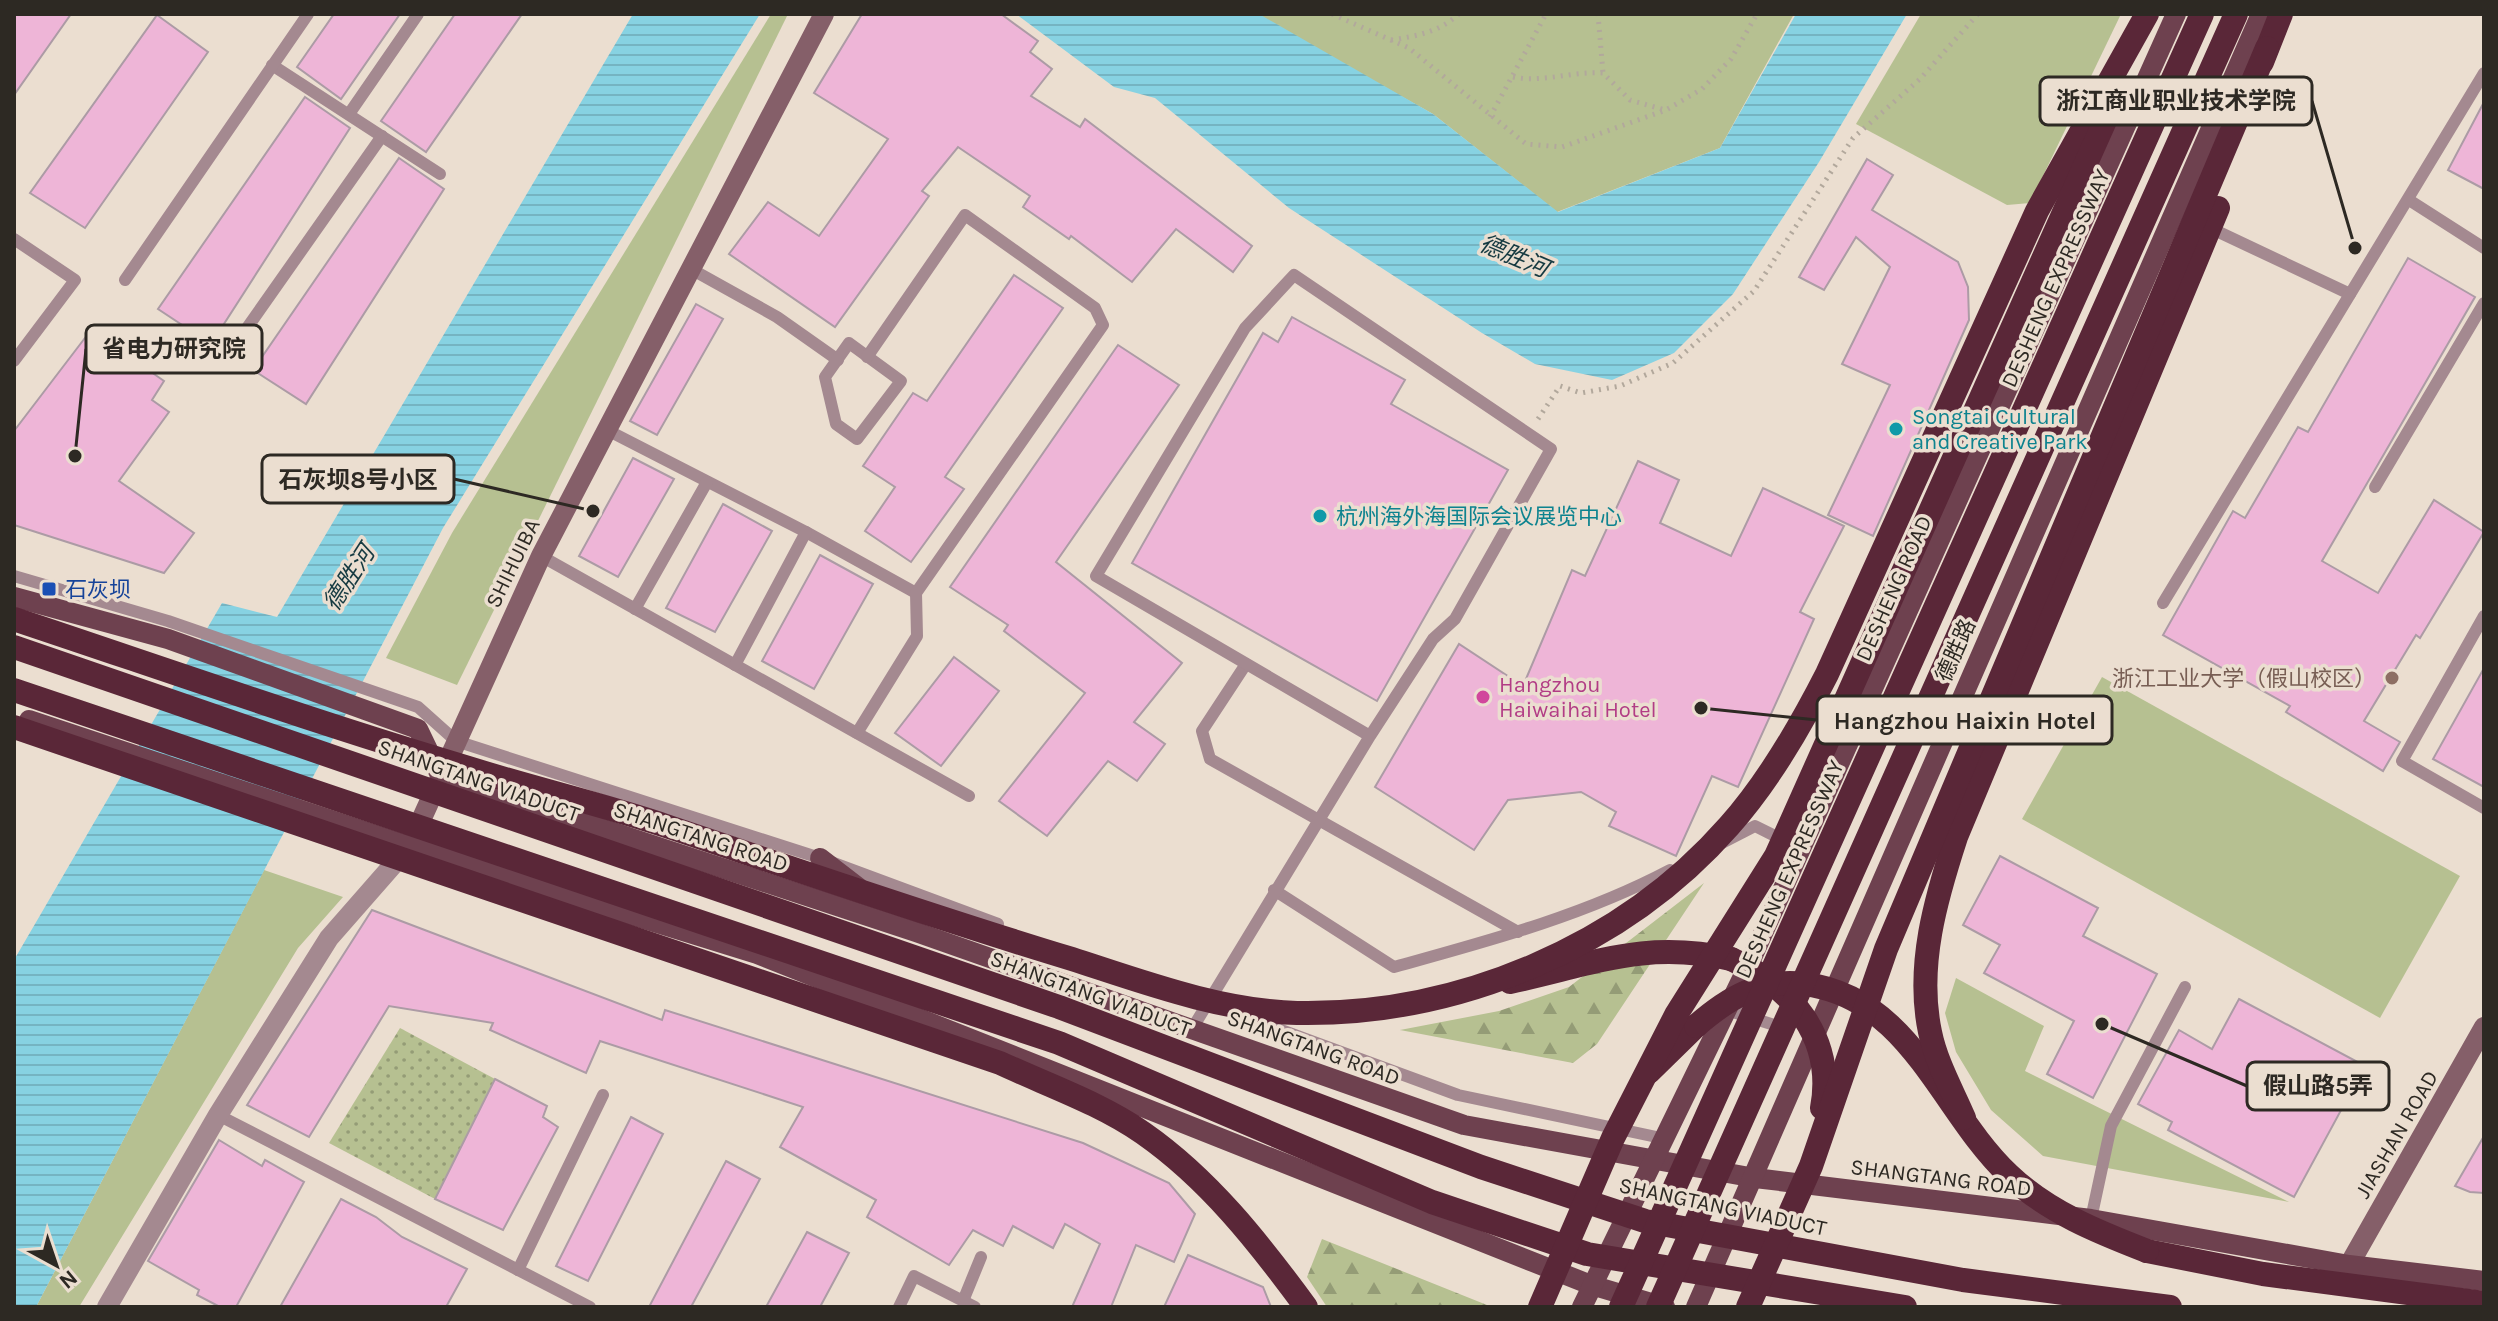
<svg xmlns="http://www.w3.org/2000/svg" width="2498" height="1321" font-family="Karla,'Noto Sans SC',sans-serif">
  <style>
    .grass { fill: #b6c091 }
    .forest { fill: url(#forest-firs) }
    .park { fill: url(#park-dots) }
    .water { fill: url(#water-rules) }
    .building { fill: #eeb5d7; stroke: #ac9ba5; stroke-width: 2 }
    .lines { fill: none; stroke-linecap: round; stroke-linejoin: round }
    .path { stroke: #b2a89c; stroke-width: 5; stroke-dasharray: 2 6; stroke-linecap: butt }
    .lane { stroke: #a48990; stroke-width: 12 }
    .street { stroke: #a48990; stroke-width: 20 }
    .secondary { stroke: #855f69; stroke-width: 20 }
    .primary { stroke: #6e414f; stroke-width: 20 }
    .highway { stroke: #5a2738; stroke-width: 24 }
    .highway-bridge { stroke: #5a2738; stroke-width: 24 }
    .culture-dot { fill: #0f9aa8; stroke: #ebded0; stroke-width: 3 }
    .transit-dot { fill: #1a4fb4; stroke: #ebded0; stroke-width: 3 }
    .education-dot { fill: #8d6e63; stroke: #ebded0; stroke-width: 3 }
    .hotel-dot { fill: #d1479c; stroke: #ebded0; stroke-width: 3 }
    .labels { text-anchor: middle; stroke-width: 7; stroke-linejoin: round; paint-order: stroke }
    .street-label { font-size: 22px; fill: #2d2923; stroke: #ebded0 }
    .culture-label { font-size: 22px; fill: #0d838f; stroke: #ebded0; text-anchor: start }
    .transit-label { font-size: 22px; fill: #164399; stroke: #ebded0; text-anchor: start }
    .education-label { font-size: 22px; fill: #785e54; stroke: #ebded0; text-anchor: end }
    .hotel-label { font-size: 22px; fill: #b23c85; stroke: #ebded0; text-anchor: start }
    .water-label { font-size: 24px; font-style: italic; fill: #163a41; stroke: #ebded0 }
    .leader { fill: none; stroke: #2d2923; stroke-width: 3 }
    .callout-dot { fill: #2d2923; stroke: #ebded0; stroke-width: 3 }
    .callout { fill: #ebded0; stroke: #2d2923; stroke-width: 3 }
    .callout-label { font-size: 24px; text-anchor: middle; font-weight: bold; fill: #2d2923 }
  </style>
  <defs>
    <pattern id="forest-firs" width="22" height="20" patternUnits="userSpaceOnUse" patternTransform="scale(2)"><rect width="22" height="20" fill="#b6c091"/><path d="M5 1l3.5 6h-7zM16 11l3.5 6h-7z" fill="#949c76"/></pattern>
    <pattern id="park-dots" width="8" height="8" patternUnits="userSpaceOnUse" patternTransform="scale(2)"><rect width="8" height="8" fill="#b6c091"/><path d="M2 2h.1M6 6h.1" fill="none" stroke="#949c76" stroke-width="1.8" stroke-linecap="round"/></pattern>
    <pattern id="water-rules" width="6" height="5" patternUnits="userSpaceOnUse" patternTransform="scale(2)"><rect width="6" height="5" fill="#87d2e2"/><path d="M0 2.5h6" fill="none" stroke="#75b4c2"/></pattern>
  </defs>
  <rect width="100%" height="100%" fill="#ebded0"/>
  <g class="grass">
    <path d="M771 14H788L457 685 386 658 452 533Z"/>
    <path d="M1254 14H1794L1720 148 1557 212 1433 114Z"/>
    <path d="M1921 14H2121L2030 203 2007 205 1856 124Z"/>
    <path d="M2102 677 2460 876 2380 1018 2022 819Z"/>
    <path d="M264 870 343 897 298 948 79 1307H36Z"/>
    <path d="M1956 978 2044 1026 2025 1071 2289 1202 2043 1156 1991 1110 1956 1052 1945 1013Z"/>
  </g>
  <g class="forest">
    <path d="M1704 883 1597 1044 1573 1063 1400 1030 1499 1011 1569 987Z"/>
    <path d="M1322 1239 1492 1307H1327L1307 1277Z"/>
  </g>
  <path class="park" d="M400 1028 495 1079 435 1199 329 1143Z"/>
  <g class="water">
    <path d="M633 14H760L443 528 36 1307H14V960L222 603 277 617Z"/>
    <path d="M1016 14H1259L1433 114 1558 212 1720 148 1796 14H1907L1819 162 1733 294 1674 353 1612 380 1535 364 1482 333 1289 208 1155 98 1114 87Z"/>
  </g>
  <g class="building">
    <path d="M14 14H71L14 95Z"/>
    <path d="M334 14H400L341 99 297 67Z"/>
    <path d="M455 14H522L426 152 381 121Z"/>
    <path d="M862 14H1001L1038 41 1030 52 1052 69 1031 96 1080 127 1085 119 1252 246 1233 272 1176 229 1132 282 1071 236 1069 239 1023 207 1030 196 958 147 922 191 929 196 835 327 729 254 768 202 819 236 888 139 814 93Z"/>
    <path d="M157 15 208 52 85 228 30 193Z"/>
    <path d="M305 97 350 128 211 344 158 309Z"/>
    <path d="M2484 102V189L2448 170Z"/>
    <path d="M399 158 444 189 306 404 253 370Z"/>
    <path d="M1867 159 1893 175 1872 210 1958 262 1968 287 1969 320 1873 536 1828 515 1890 385 1842 364 1890 267 1856 237 1824 290 1799 277Z"/>
    <path d="M2408 258 2475 297 2322 561 2378 593 2434 500 2484 532 2420 638 2416 635 2364 721 2400 742 2383 771 2286 712 2290 706 2163 635 2233 511 2245 518 2298 427 2308 432Z"/>
    <path d="M1014 275 1063 308 945 477 964 489 911 562 865 531 895 487 863 466 913 393 927 401Z"/>
    <path d="M696 304 723 319 657 435 630 421Z"/>
    <path d="M1292 317 1405 380 1391 404 1508 470 1377 701 1132 563 1263 333 1278 342Z"/>
    <path d="M91 330 164 381 152 400 169 412 119 481 194 533 164 573 14 525V431Z"/>
    <path d="M1118 345 1179 385 1056 562 1182 663 1134 722 1165 744 1137 781 1108 761 1047 836 999 801 1085 693 1004 631 1008 625 950 587Z"/>
    <path d="M633 458 674 479 618 577 579 556Z"/>
    <path d="M1638 461 1679 480 1660 523 1731 556 1763 488 1844 526 1800 612 1814 619 1738 787 1712 776 1676 856 1609 826 1616 812 1581 792 1508 800 1474 850 1375 787 1459 644 1523 686 1572 570 1585 576Z"/>
    <path d="M723 504 772 531 715 632 666 608Z"/>
    <path d="M820 555 873 584 814 689 762 661Z"/>
    <path d="M954 657 999 691 941 766 895 733Z"/>
    <path d="M2484 668V787L2433 759Z"/>
    <path d="M2000 856 2098 908 2083 936 2157 974 2093 1098 2047 1074 2074 1021 1984 973 2000 945 1963 925Z"/>
    <path d="M372 910 662 1020 665 1010 1083 1143 1169 1183 1195 1214 1174 1262 1136 1245 1111 1307H1072L1100 1244 1065 1224 1053 1248 1013 1226 1003 1246 973 1230 949 1265 867 1217 876 1200 780 1147 803 1107 600 1041 586 1073 490 1030 493 1023 389 1006 309 1137 247 1105Z"/>
    <path d="M2239 999 2365 1066 2294 1197 2168 1130 2172 1122 2138 1104 2179 1030 2212 1049Z"/>
    <path d="M495 1079 547 1106 543 1117 558 1127 503 1230 435 1199Z"/>
    <path d="M631 1117 663 1134 588 1281 556 1266Z"/>
    <path d="M2484 1136V1193L2470 1192 2455 1186Z"/>
    <path d="M219 1140 262 1166 265 1160 304 1182 236 1307H220L197 1295 199 1290 148 1261Z"/>
    <path d="M726 1161 760 1179 691 1307H649Z"/>
    <path d="M341 1199 376 1217 402 1237 467 1269 446 1307H280Z"/>
    <path d="M807 1232 849 1253 820 1307H766Z"/>
    <path d="M1188 1255 1263 1287 1271 1307H1164Z"/>
  </g>
  <g class="lines">
    <g class="path">
      <path d="M1332 14 1409 48 1526 144 1562 147 1666 110 1702 89 1731 59 1757 14"/>
      <path d="M1598 14 1603 73"/>
      <path d="M1391 40C1417 36 1439 32 1459 14"/>
      <path d="M1513 77C1543 83 1572 71 1603 73L1630 100 1665 110"/>
      <path d="M1490 117 1546 14"/>
      <path d="M1538 419 1560 386 1581 393 1620 386 1673 363 1754 291 1853 138 1920 79 1978 14"/>
    </g>
    <g class="lane">
      <path d="M272 65 440 174"/>
      <path d="M349 114 418 14"/>
      <path d="M2409 200 2484 248"/>
      <path d="M2206 226 2350 294"/>
      <path d="M14 239 75 280 14 361"/>
      <path d="M691 269 777 317 838 360"/>
      <path d="M125 280 308 14"/>
      <path d="M849 343 901 381 857 439 836 424 825 377Z"/>
      <path d="M235 345 382 136"/>
      <path d="M607 430 806 532 916 593"/>
      <path d="M2375 487 2484 303"/>
      <path d="M541 556 969 796"/>
      <path d="M14 576 168 621 418 707 456 741 820 858 998 924"/>
      <path d="M2163 603 2484 73"/>
      <path d="M635 609 707 482"/>
      <path d="M2484 616 2402 761 2484 808"/>
      <path d="M1246 664 1202 731 1210 759 1518 932"/>
      <path d="M735 665 806 532"/>
      <path d="M857 733 917 636 916 593 1103 325 1095 308 965 215 867 357"/>
      <path d="M1722 843 1755 826 1787 842"/>
      <path d="M1274 890 1394 967C1488 941 1583 916 1670 870"/>
      <path d="M1741 998 1736 1013 1784 1028"/>
      <path d="M1243 1016 1458 1095 1666 1139"/>
      <path d="M1192 1029 1370 736 1433 639 1455 619 1551 449 1294 275 1245 328 1096 576 1370 736"/>
      <path d="M218 1115 590 1307"/>
      <path d="M2091 1219 2111 1126 2185 987"/>
      <path d="M518 1270 603 1095"/>
      <path d="M963 1301 981 1257"/>
      <path d="M899 1307 914 1276 975 1307"/>
    </g>
    <path class="street" d="M107 1307 218 1115 329 938 407 849"/>
    <g class="secondary">
      <path d="M412 840 541 556 824 14"/>
      <path d="M2349 1265 2484 1027"/>
    </g>
    <g class="primary">
      <path d="M14 597 168 639 418 729 440 775 916 932 1464 1125 1755 1178 2091 1219 2349 1265 2484 1281"/>
      <path d="M29 720 409 846 757 954 1591 1285 1665 1307"/>
      <path d="M820 858 859 888"/>
      <path d="M1582 1307 1751 960 2176 14"/>
      <path d="M1696 1307 2261 14"/>
    </g>
    <g class="highway">
      <path d="M1510 982C1594 964 1644 940 1731 959"/>
      <path d="M1649 1072 1696 1026"/>
      <path d="M2147 1251 2263 1274 2484 1303"/>
    </g>
    <g class="highway-bridge">
      <path d="M2262 62 2281 14"/>
      <path d="M14 619C167 670 320 724 475 770 539 790 605 805 669 827 803 872 936 918 1072 959 1143 982 1221 1011 1297 1013 1457 1016 1623 947 1729 826 1769 781 1800 727 1827 674L2037 211 2147 14"/>
      <path d="M14 647 1059 1007 1481 1167 1645 1221 1963 1280 2170 1307"/>
      <path d="M14 690 1059 1043 1432 1202 1587 1254 1905 1307"/>
      <path d="M14 727 1000 1063C1047 1085 1100 1103 1143 1133 1209 1179 1259 1243 1306 1307"/>
      <path d="M1731 959C1792 986 1835 1039 1822 1108"/>
      <path d="M1696 1026C1728 998 1761 978 1805 984 1911 998 1941 1111 2009 1175 2048 1212 2098 1232 2147 1251"/>
      <path d="M1964 1118C1952 1090 1936 1062 1930 1032 1916 966 1936 898 1956 837L2218 208"/>
      <path d="M1540 1307 1613 1138 1676 1015 1776 856 2108 114"/>
      <path d="M1621 1307 2202 14"/>
      <path d="M1658 1307 2236 14"/>
      <path d="M1748 1307 1811 1166 1886 949 2267 48"/>
    </g>
  </g>
  <g class="culture-dot">
    <circle cx="1896" cy="429" r="8"/>
    <circle cx="1320" cy="516" r="8"/>
  </g>
  <rect class="transit-dot" x="41" y="581" width="16" height="16" rx="4"/>
  <circle class="education-dot" cx="2392" cy="678" r="8"/>
  <circle class="hotel-dot" cx="1483" cy="697" r="8"/>
  <g class="labels">
    <g class="street-label">
      <text transform="translate(2055 278) rotate(-66)" y="8">DESHENG EXPRESSWAY</text>
      <text transform="translate(512 563) rotate(-64)" y="8">SHIHUIBA</text>
      <text transform="translate(1893 588) rotate(-66)" y="8">DESHENG ROAD</text>
      <text transform="translate(1955 650) rotate(-66)" y="8">德胜路</text>
      <text transform="translate(479 780) rotate(19)" y="8">SHANGTANG VIADUCT</text>
      <text transform="translate(701 836) rotate(18)" y="8">SHANGTANG ROAD</text>
      <text transform="translate(1789 869) rotate(-66)" y="8">DESHENG EXPRESSWAY</text>
      <text transform="translate(1091 993) rotate(20)" y="8">SHANGTANG VIADUCT</text>
      <text transform="translate(1314 1047) rotate(20)" y="8">SHANGTANG ROAD</text>
      <text transform="translate(2396 1134) rotate(-60)" y="8">JIASHAN ROAD</text>
      <text transform="translate(1941 1177) rotate(7)" y="8">SHANGTANG ROAD</text>
      <text transform="translate(1723 1206) rotate(12)" y="8">SHANGTANG VIADUCT</text>
    </g>
    <g class="culture-label">
      <text x="1912" y="424">Songtai Cultural<tspan x="1912" dy="25">and Creative Park</tspan></text>
      <text x="1336" y="524">杭州海外海国际会议展览中心</text>
    </g>
    <g class="transit-label">
      <text x="65" y="597">石灰坝</text>
    </g>
    <g class="education-label">
      <text x="2376" y="686">浙江工业大学（假山校区）</text>
    </g>
    <g class="hotel-label">
      <text x="1499" y="692">Hangzhou<tspan x="1499" dy="25">Haiwaihai Hotel</tspan></text>
    </g>
    <g class="water-label">
      <text transform="translate(1514 256) rotate(23)" y="8">德胜河</text>
      <text transform="translate(349 578) rotate(-57)" y="8">德胜河</text>
    </g>
  </g>
  <path class="leader" d="M2355 248L2312 101M75 456L86 349M593 511L454 479M1701 708L1817 720M2102 1024L2247 1086"/>
  <g class="callout-dot">
    <circle cx="2355" cy="248" r="8"/>
    <circle cx="75" cy="456" r="8"/>
    <circle cx="593" cy="511" r="8"/>
    <circle cx="1701" cy="708" r="8"/>
    <circle cx="2102" cy="1024" r="8"/>
  </g>
  <g class="callout">
    <rect x="2040" y="77" width="272" height="48" rx="8"/>
    <rect x="86" y="325" width="176" height="48" rx="8"/>
    <rect x="262" y="455" width="192" height="48" rx="8"/>
    <rect x="1817" y="696" width="295" height="48" rx="8"/>
    <rect x="2247" y="1062" width="142" height="48" rx="8"/>
  </g>
  <g class="callout-label">
    <text x="2176" y="109">浙江商业职业技术学院</text>
    <text x="174" y="357">省电力研究院</text>
    <text x="358" y="488">石灰坝8号小区</text>
    <text x="1965" y="729">Hangzhou Haixin Hotel</text>
    <text x="2318" y="1094">假山路5弄</text>
  </g>
  <rect width="2498" height="1321" fill="none" stroke="#2d2923" stroke-width="32"/>
  <g transform="translate(56 1265) rotate(140)" stroke="#ebded0" stroke-width="6" paint-order="stroke">
  <path d="M0-6L14 30L0 20L-14 30Z" fill="#2d2923"/>
  <text y="-12" font-size="22" font-weight="bold" text-anchor="middle" fill="#2d2923">N</text>
  </g>
</svg>
